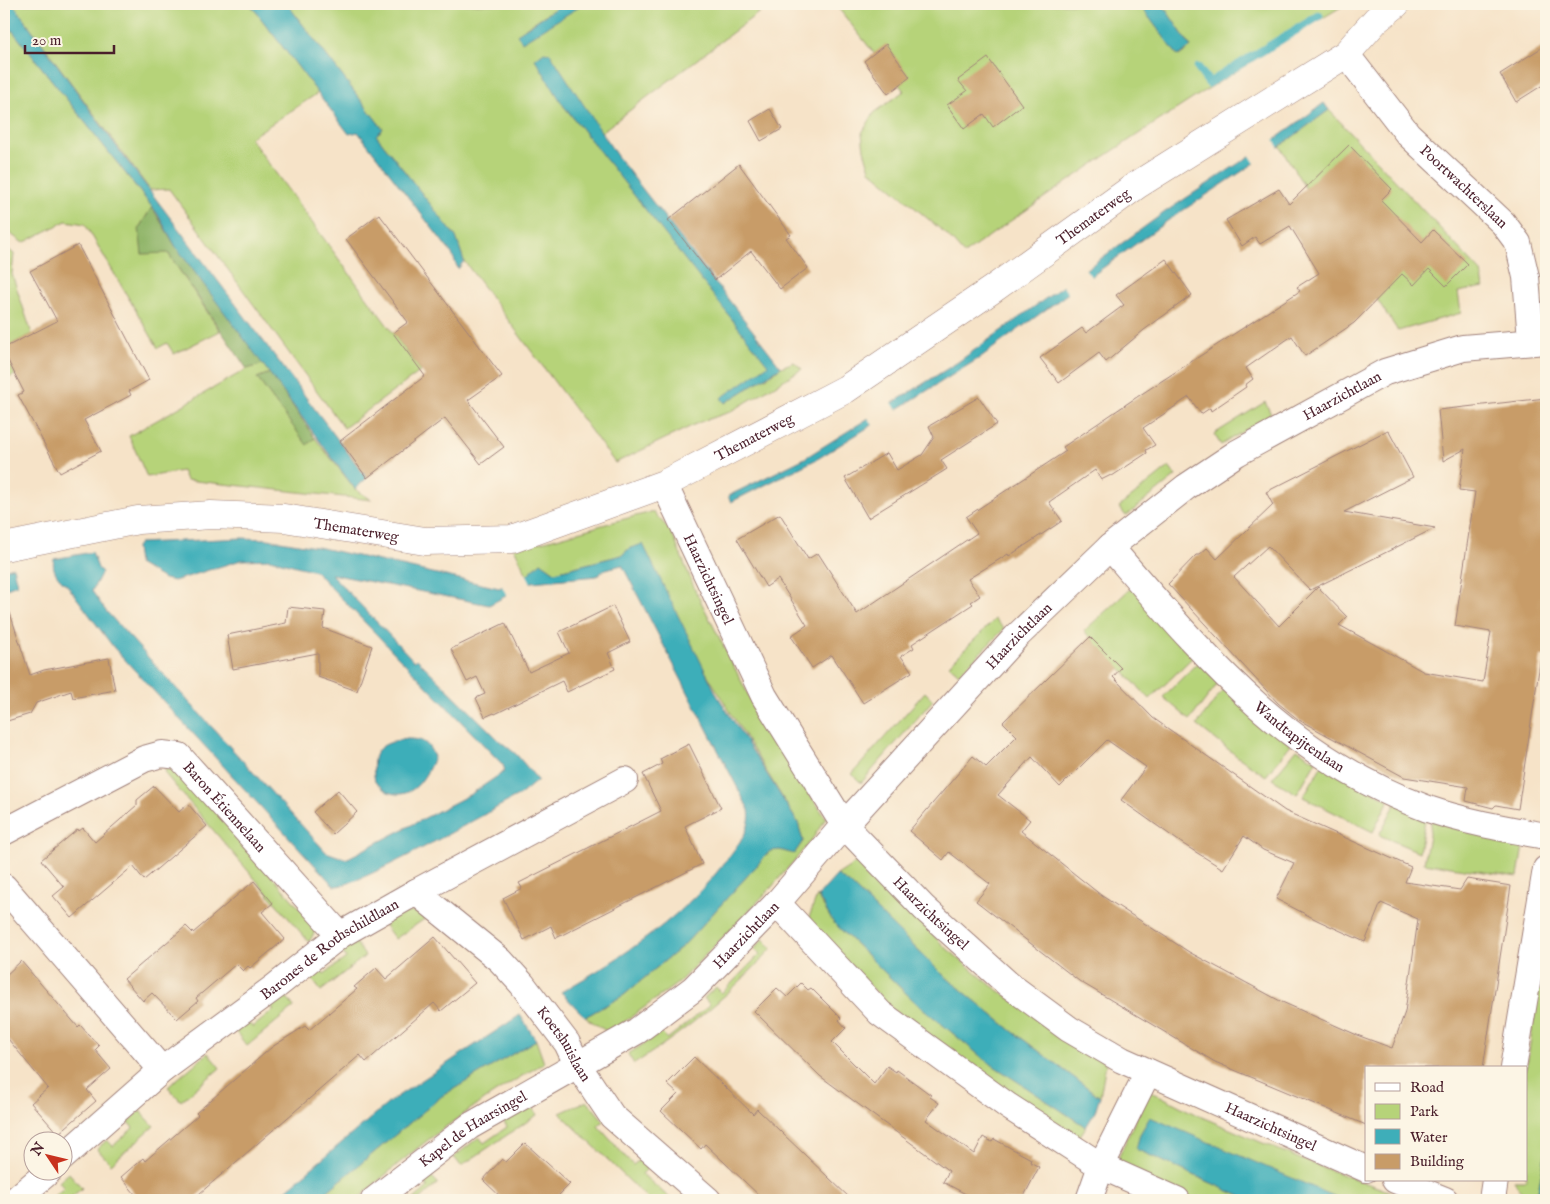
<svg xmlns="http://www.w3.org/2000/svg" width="1550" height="1204" font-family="'IM FELL English',serif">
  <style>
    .green { fill: #b6d379; stroke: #807952 }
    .forest { fill: #90b569; stroke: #6d6a4a }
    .water { fill: #3eaeb9; stroke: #446672 }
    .pier { fill: #f6e3c8 }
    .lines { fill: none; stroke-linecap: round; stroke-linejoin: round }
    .stream { stroke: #3eaeb9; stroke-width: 9 }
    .building { fill: #c89c68; fill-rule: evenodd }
    .minor-casing { stroke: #a0817a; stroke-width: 28 }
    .tertiary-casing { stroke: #a0817a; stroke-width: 29 }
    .minor { stroke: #fff; stroke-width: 26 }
    .tertiary { stroke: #fff; stroke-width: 28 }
    .labels { text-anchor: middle; stroke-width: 5; stroke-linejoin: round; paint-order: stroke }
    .street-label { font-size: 15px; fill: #4a1f2b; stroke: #fcf5e5 }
  </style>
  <rect width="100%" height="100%" fill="#fcf5e5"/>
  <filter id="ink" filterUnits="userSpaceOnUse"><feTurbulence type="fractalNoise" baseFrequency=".02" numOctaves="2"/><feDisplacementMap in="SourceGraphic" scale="10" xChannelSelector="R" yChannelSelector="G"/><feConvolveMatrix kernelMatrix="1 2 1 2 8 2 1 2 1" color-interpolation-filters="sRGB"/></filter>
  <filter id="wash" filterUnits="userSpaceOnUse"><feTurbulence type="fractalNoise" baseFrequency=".0096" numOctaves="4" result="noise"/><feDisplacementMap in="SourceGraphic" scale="20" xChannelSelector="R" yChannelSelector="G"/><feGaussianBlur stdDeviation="1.12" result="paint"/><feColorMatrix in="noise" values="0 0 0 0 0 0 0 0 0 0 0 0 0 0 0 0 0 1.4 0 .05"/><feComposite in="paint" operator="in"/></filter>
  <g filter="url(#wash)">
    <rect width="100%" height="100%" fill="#f6e3c8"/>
    <g class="green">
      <path d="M13 4H250L318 93 250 138 421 371 344 428 169 189 150 190Z"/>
      <path d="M287 4H562L525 28 532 36 579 4H770L600 133 550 53 563 105 769 365 757 374 766 378 781 367 794 362 802 369 730 412 700 422 615 463 464 261 456 237 376 135 383 129Z"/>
      <path d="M835 4H1139L1179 56 1191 47 1162 4H1346C1215 82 1088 165 964 254L946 234 870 170 864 150 862 133 874 113 904 91Z"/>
      <path d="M4 20 152 207 139 228 168 253 220 331 174 354 167 343 158 348 85 224 66 221 23 243 4 229Z"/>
      <path d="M1329 110 1481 272 1484 287 1458 292 1461 313 1398 331 1325 221 1280 146Z"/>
      <path d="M4 246 14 254 12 274 32 334 4 348Z"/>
      <path d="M4 353 15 375 4 380Z"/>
      <path d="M263 364 270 373 257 378 307 444 315 438 355 489 372 500 186 480 182 471 147 477 129 436 247 369Z"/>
      <path d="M1265 402 1271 414 1221 445 1214 434Z"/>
      <path d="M1169 467 1176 476 1126 516 1119 507Z"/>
      <path d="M653 512 671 531 696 592 751 700 794 771 826 818 811 841 770 889 678 983 609 1033 585 1017 624 995 685 944 770 851 780 850 794 854 803 841 798 823 630 548 622 555 555 572 541 562 527 575 514 548C562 539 606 522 653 512Z"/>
      <path d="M1132 587 1194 656 1150 699 1084 631Z"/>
      <path d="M995 619 1004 629 959 674 949 665Z"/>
      <path d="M1199 661 1219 682 1190 720 1163 697Z"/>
      <path d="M1224 688 1291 744 1266 776 1238 757 1197 725Z"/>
      <path d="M925 692 933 700 861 783 852 774Z"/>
      <path d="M1297 749 1316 761 1297 794 1272 779Z"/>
      <path d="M1322 765 1389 800 1373 832 1303 797Z"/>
      <path d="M171 767 178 769 317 928 309 942 166 775 165 768Z"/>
      <path d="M1396 803 1426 815 1419 852 1379 835Z"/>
      <path d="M1432 818 1524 840 1518 877 1424 863Z"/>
      <path d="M860 860 945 947 992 986 1106 1063 1100 1097 1012 1031 941 973 850 884 837 875Z"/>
      <path d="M817 896 833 922 914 1001 985 1060 1086 1127 1079 1137 1065 1134 893 1010 808 920Z"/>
      <path d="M402 912H416L426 918 395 939 383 923Z"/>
      <path d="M1546 937V1150L1537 1197 1546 1200C1533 1200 1519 1193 1514 1180H1526V1071Z"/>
      <path d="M763 939 772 948C731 994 686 1031 634 1064L628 1054 661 1033 667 1039 710 1005 704 998 716 987 722 993 760 954 754 949Z"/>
      <path d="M355 941 365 956 321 991 308 974 319 966 324 974 346 958 341 950Z"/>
      <path d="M283 992 294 1007 247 1046 235 1031 246 1021 253 1027 274 1010 268 1003Z"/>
      <path d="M536 1040 544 1063C476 1102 414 1147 357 1200H317L442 1096Z"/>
      <path d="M208 1053 220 1068 181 1101 168 1087Z"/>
      <path d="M1149 1090 1197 1115 1305 1161 1413 1200H1343L1308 1186 1136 1149 1249 1200H1190L1116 1163Z"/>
      <path d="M587 1101 604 1121 598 1126 633 1165 639 1160 648 1168 642 1174 672 1200H649L560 1113Z"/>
      <path d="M531 1103 537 1115 461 1166 454 1157 479 1137 484 1143 507 1127 503 1120Z"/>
      <path d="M140 1111 154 1126 111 1164 97 1149 107 1140 113 1146 133 1128 128 1122Z"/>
      <path d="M69 1173 82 1188 68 1200H49L64 1188 59 1182Z"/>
      <path d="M430 1175 438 1183 419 1200H413L428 1187 423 1181Z"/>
    </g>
    <g class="forest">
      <path d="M152 207 176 247 263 364 247 369 168 253 142 254 139 228Z"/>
      <path d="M270 373 315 438 307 445 257 378Z"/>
    </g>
    <g class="water">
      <path d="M4 4H13L128 162 367 478 355 489 176 247 157 213 4 20Z"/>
      <path d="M250 4H287L383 129 376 135 456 237 464 261 458 269 452 254 358 132 349 134Z"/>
      <path d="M562 4H584L522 42 517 34Z"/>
      <path d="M1139 4H1162L1191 47 1178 56Z"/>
      <path d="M544 52 550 53 617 156 781 367 725 403 721 398 768 365 563 105 535 59Z"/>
      <path d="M1324 103 1329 110 1279 147 1170 219 978 359 819 458 731 502 728 496 805 458 958 362 1165 212 1274 140Z"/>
      <path d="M242 538 268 539 322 548 499 588 527 575 541 562 555 572 622 555 630 548 643 544 717 695 798 823 803 841 794 854 780 850 770 851 685 944 624 995 585 1017 561 992C625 956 687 915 731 854 741 840 752 827 749 810L622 565 606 569 597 576 532 582 489 605 331 574 414 661 417 659 500 741 516 754 538 780 520 795C491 810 355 889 334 886L114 648 67 585C58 578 51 570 54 559L92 552 98 568 102 572 92 591 106 611 326 852 346 859 471 794 505 771 503 765 315 571 270 559 241 560 174 581 164 579 138 564 136 547 139 543Z"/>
      <path d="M13 567 17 584 4 589V570Z"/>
      <path d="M406 739C422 739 428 741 434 757 427 775 413 802 388 792 384 790 379 785 375 782 370 752 376 744 406 739Z"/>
      <path d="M837 875 850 884 941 973 1012 1031 1100 1097 1094 1114 1086 1127 985 1060 914 1001 833 922 818 896Z"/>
      <path d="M520 1015 536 1040 442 1096 317 1200H274L392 1100Z"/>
      <path d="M1150 1117 1343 1200H1249L1136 1149 1140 1134Z"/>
      <path d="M1546 1150V1200L1537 1197Z"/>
    </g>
    <g class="pier">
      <path d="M1273 138 1280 150 1256 165 1249 154Z"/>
      <path d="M1084 267 1092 278 1069 295 1061 284Z"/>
      <path d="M891 401 898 412 874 427 867 416Z"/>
      <path d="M526 573 532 585 508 598 501 584Z"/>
      <path d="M559 991 576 1009 588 1019H584L574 1011 559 994Z"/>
    </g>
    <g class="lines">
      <path class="stream" d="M1198 68 1209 83 1319 16"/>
    </g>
    <g id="blocks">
      <g class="building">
        <path d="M886 44 910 77 888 94 864 61Z"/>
        <path d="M1546 45V83L1516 102 1500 74Z"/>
        <path d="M988 58 1022 105 993 127 984 114 964 129 947 105 967 91 958 80Z"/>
        <path d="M770 109 782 129 761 141 750 121Z"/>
        <path d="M1349 145 1392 189 1381 200 1422 242 1433 230 1468 264 1446 286 1429 269 1414 285 1402 274 1354 323 1305 356 1292 336 1246 368 1253 379 1245 385 1246 387 1211 411 1210 408 1201 414 1189 397 1143 428 1155 445 1146 450 1147 453 1112 476 1111 475 1101 480 1095 470 1049 502 1062 521 1009 556 1008 554 968 579 980 596 971 602 973 604 912 644 914 648 901 656 912 672 863 703 832 655 812 668 791 636 807 625 778 579 766 587 737 539 780 514 808 559 818 553 857 614 977 533 966 517 1066 451 1063 447 1137 397 1300 291 1297 287 1319 273 1290 226 1260 244 1255 237 1242 246 1226 220 1279 189 1289 204Z"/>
        <path d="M739 164 791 235 786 238 808 268 780 289 751 251 715 280 668 220Z"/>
        <path d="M379 214 502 376 468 400 504 447 481 464 445 418 367 478 340 441 425 376 393 333 408 322 346 239Z"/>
        <path d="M78 245 149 380 129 391 131 395 84 420 101 451 60 473 18 395 24 392 4 353V348L57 321 30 271Z"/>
        <path d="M1166 259 1192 295 1144 330 1106 362 1099 353 1059 383 1040 358 1082 328 1086 333 1124 305 1116 295Z"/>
        <path d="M979 397 997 424 941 460 947 469 868 518 845 478 887 453 897 470 922 455 934 437 929 426Z"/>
        <path d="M1546 398V656H1541L1518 809 1496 805 1493 808 1466 801 1468 787 1404 777 1299 720 1278 703 1168 584 1196 555H1199L1207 548 1217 559 1273 505 1266 492 1388 430 1413 477 1344 512 1435 528 1310 590 1268 546 1234 577 1279 626 1318 587 1347 617 1339 625 1424 672 1483 682 1491 632 1455 626 1475 492 1459 490 1465 449 1443 461 1438 410Z"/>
        <path d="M613 606 630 642 608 653 615 669 567 692 562 681 495 714 494 713 485 717 476 698 485 694 477 677 467 682 451 649 505 623 529 672 569 653 559 632Z"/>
        <path d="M288 607 325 611 323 628 372 646 357 691 318 677V653L233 669 227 635 286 623Z"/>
        <path d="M9 610 30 675 44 670 109 658 115 690 73 698 71 691 36 703 30 714 4 722V611Z"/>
        <path d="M1090 637 1121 668 1113 677 1153 718 1285 811 1411 867 1405 882 1460 890 1467 879 1511 886 1483 1068H1366V1125L1215 1062 1079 981 976 901 990 884 949 852 943 860 909 831 973 756 986 767 1017 736 1003 722ZM1107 740 1146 767 1121 800 1183 844 1223 869 1244 836 1263 850 1294 863 1276 899 1319 921 1365 942 1381 903 1418 919 1405 1012 1392 1048 1357 1035 1282 1002 1189 952 1102 896 1021 831 1030 820 998 795 1032 757 1060 787Z"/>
        <path d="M689 744 721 808 685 826 702 864 556 938 551 926 524 940 503 898 522 888 519 883 661 811 643 774 662 764 660 759Z"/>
        <path d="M154 786 179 812 188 804 207 826 144 880 133 866 72 918 53 896 64 887 41 860 78 829 79 831 83 828 95 842 137 805V800Z"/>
        <path d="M338 790 357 812 333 834 313 812Z"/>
        <path d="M254 881 273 903 262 912 285 939 250 968 248 966 243 971 236 964 196 998 198 1001 177 1019 152 993 143 1001 124 979 186 926 193 933Z"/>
        <path d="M435 937 475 983 441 1011 434 1003 366 1062 360 1055 192 1200H140L121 1177 143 1158 145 1161 198 1115 196 1113 272 1047 305 1026 309 1030 357 989 354 987 376 968 386 979Z"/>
        <path d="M21 961 78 1027 80 1025 99 1046 95 1050 111 1069 87 1090 96 1101 58 1134 31 1103 48 1088 4 1034V977Z"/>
        <path d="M801 983 808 990 811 988 841 1018 839 1020 846 1028 832 1042 874 1084 887 1066 896 1072 897 1070 931 1095 930 1097 939 1103 926 1120 974 1154 983 1137 992 1142 994 1139 1031 1159 1030 1162 1039 1167 1022 1200H977L943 1182 949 1171 820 1076 754 1011 777 988 787 997Z"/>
        <path d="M694 1057 753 1114 757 1109 852 1200H764L705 1144 701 1149 661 1111 678 1094 667 1084Z"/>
        <path d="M525 1143 570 1184 554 1200H504L483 1180 502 1159 506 1162Z"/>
      </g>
    </g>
  </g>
  <g filter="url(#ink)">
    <use href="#blocks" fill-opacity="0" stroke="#a0817a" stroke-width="1"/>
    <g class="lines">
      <g class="minor-casing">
        <g id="minor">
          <path id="s1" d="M1346 54 1408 134 1503 223 1518 243 1526 277 1531 340"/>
          <path id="s2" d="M664 484 764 696 844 825 924 908 1008 984 1069 1029 1122 1060 1366 1169"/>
          <path id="s3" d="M1110 547C1206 658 1285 756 1428 809 1466 822 1507 829 1546 836"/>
          <path id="s4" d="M4 832 144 759 162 754 179 756 340 935"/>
          <path d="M4 887 162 1070"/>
          <path id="s5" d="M416 892 500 960 522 984 567 1043 577 1064 612 1116 708 1200"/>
          <path d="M777 903 880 1013 1008 1106 1101 1166 1177 1200"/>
          <path d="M1513 1068 1546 869"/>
          <path id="s6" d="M62 1158 162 1070 276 986 340 935 416 892 625 780"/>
          <path d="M1395 1180 1445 1200"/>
          <path d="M15 1200 48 1172"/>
          <path id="s7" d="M374 1200 470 1126 637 1031 693 989 777 903 844 825 1016 637 1110 547 1186 487 1237 453 1385 372 1463 348 1546 341"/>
          <path d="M1089 1200 1101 1166 1148 1072"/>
          <path d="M1492 1200 1495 1180"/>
        </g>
      </g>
      <g class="tertiary-casing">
        <g id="tertiary">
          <path id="s8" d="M4 547 138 520 211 515 284 518 425 541 512 539 664 484 846 389 993 289 1137 185 1346 54 1376 20 1396 4"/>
        </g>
      </g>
      <use href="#minor" class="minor"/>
      <use href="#tertiary" class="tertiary"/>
    </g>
  </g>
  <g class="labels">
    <g class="street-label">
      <text dy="5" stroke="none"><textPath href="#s1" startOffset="178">Poortwachterslaan</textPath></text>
      <text dy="5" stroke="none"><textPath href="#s8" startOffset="1181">Thematerweg</textPath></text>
      <text dy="5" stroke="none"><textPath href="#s7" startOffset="1269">Haarzichtlaan</textPath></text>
      <text dy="5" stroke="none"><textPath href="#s8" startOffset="776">Thematerweg</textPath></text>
      <text dy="5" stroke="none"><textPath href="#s8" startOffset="356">Thematerweg</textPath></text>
      <text dy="5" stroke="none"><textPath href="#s2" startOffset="105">Haarzichtsingel</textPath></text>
      <text dy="5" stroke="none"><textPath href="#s7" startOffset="864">Haarzichtlaan</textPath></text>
      <text dy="5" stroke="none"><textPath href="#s3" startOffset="269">Wandtapijtenlaan</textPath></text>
      <text dy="5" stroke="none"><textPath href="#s4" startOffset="262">Baron Étiennelaan</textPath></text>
      <text dy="5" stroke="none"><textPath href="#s2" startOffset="510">Haarzichtsingel</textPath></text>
      <text dy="5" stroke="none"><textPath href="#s7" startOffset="459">Haarzichtlaan</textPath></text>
      <text dy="5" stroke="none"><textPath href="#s6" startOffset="340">Barones de Rothschildlaan</textPath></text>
      <text dy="5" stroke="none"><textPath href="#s5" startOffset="214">Koetshuislaan</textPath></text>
      <text dy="5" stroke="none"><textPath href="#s2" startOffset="915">Haarzichtsingel</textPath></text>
      <text dy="5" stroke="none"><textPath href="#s7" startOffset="122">Kapel de Haarsingel</textPath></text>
    </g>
  </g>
  <rect width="1550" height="1204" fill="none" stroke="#fcf5e5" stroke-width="20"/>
  <rect x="1365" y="1066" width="162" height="115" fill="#fcf5e5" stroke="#b59f9b"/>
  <rect x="1375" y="1083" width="25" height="8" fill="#ffffff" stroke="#b59f9b"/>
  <text x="1410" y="1092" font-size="15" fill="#4a1f2b">Road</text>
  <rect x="1375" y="1104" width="25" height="15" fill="#b6d379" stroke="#b59f9b"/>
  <text x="1410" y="1116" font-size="15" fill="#4a1f2b">Park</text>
  <rect x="1375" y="1129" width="25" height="15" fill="#3eaeb9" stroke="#b59f9b"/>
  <text x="1410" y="1142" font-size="15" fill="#4a1f2b">Water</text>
  <rect x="1375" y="1154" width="25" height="15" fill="#c89c68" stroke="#b59f9b"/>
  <text x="1410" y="1166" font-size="15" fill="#4a1f2b">Building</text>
  <g transform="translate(48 1156) rotate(305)"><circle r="24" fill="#fcf5e5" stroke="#b59f9b"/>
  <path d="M0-4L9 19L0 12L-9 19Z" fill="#c8321e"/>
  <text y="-8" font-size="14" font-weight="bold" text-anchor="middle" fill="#4a1f2b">N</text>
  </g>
  <path d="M25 45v8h89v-8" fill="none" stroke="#4a1f2b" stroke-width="2.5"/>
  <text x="32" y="45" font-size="15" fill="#4a1f2b" stroke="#fcf5e5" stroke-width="4" paint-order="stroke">20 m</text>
</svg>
